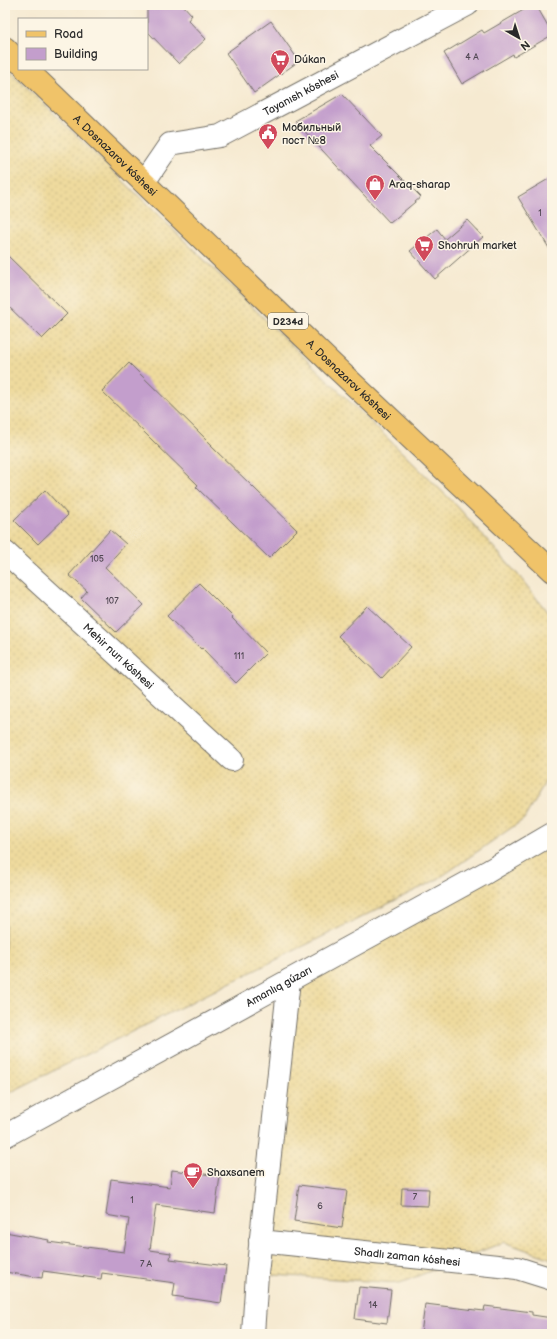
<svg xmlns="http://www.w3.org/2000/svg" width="557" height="1339" font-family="'Balsamiq Sans',sans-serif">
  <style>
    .sand { fill: url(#sand-dots); stroke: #8c8264 }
    .building { fill: #c39ecc }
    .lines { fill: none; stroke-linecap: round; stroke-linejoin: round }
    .minor-casing { stroke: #726e65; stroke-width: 24 }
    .tertiary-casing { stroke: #726e65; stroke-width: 24 }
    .primary-casing { stroke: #726e65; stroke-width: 24 }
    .minor { stroke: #fff; stroke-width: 22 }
    .tertiary { stroke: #fff; stroke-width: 22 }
    .primary { stroke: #f0c369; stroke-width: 22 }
    .labels { text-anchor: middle; stroke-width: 3; stroke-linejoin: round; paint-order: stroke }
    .number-label { font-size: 9px; fill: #514853 }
    .shield { fill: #fcf5e5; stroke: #6a6863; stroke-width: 1 }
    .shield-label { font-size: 10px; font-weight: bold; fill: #2b2b2b }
    .poi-label { font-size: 11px; fill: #2b2b2b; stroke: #fcf5e5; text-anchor: start }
    .street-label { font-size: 11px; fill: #2b2b2b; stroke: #fcf5e5 }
  </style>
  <defs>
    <pattern id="sand-dots" width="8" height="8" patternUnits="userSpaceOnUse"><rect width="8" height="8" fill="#eeda9e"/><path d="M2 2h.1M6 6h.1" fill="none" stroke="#cb8" stroke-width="1.8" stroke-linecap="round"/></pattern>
  </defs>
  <rect width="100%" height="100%" fill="#fcf5e5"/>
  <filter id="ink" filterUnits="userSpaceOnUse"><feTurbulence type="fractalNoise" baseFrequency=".025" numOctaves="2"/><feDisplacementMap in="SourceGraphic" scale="8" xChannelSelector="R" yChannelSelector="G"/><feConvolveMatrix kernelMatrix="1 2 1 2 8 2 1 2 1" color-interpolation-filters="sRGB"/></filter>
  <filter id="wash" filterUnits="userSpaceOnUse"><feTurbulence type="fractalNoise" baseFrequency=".012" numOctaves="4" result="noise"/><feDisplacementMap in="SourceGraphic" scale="16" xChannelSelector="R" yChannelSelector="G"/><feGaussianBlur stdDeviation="0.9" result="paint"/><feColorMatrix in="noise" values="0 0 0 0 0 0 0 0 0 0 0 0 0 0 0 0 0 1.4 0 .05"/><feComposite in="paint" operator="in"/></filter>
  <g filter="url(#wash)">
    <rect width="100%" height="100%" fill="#f6ead1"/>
    <g class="sand">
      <path d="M5 66 457 506 519 576 552 618V770L524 819 438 879 5 1095Z"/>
      <path d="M552 844V1259L504 1242 400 1283 257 1274 295 982Z"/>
    </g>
    <g id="blocks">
      <g class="building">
        <path d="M147 5H183L192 15 188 20 206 39 179 64 147 31Z"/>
        <path d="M532 5H536L552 33V35L514 57 513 54 462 84 444 53 482 30 484 33Z"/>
        <path d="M271 21 299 61 254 93 226 53Z"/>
        <path d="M342 94 382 136 370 146 421 197 390 223 295 121Z"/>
        <path d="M552 177V253L518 197Z"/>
        <path d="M467 220 483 237 435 279 410 251 437 229 445 239Z"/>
        <path d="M5 253 67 314 42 339 5 303Z"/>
        <path d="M129 363 212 445 211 446 297 530 269 558 196 487 198 485 102 391Z"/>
        <path d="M45 490 68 515 38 544 14 520Z"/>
        <path d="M110 530 126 544 105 567 144 605 116 632 81 598 87 591 69 575Z"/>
        <path d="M199 583 233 617 232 618 266 653 236 683 202 648 201 649 167 616Z"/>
        <path d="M367 606 411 647 382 678 338 636Z"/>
        <path d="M172 1170 220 1176 215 1213 156 1205 150 1250 171 1253 170 1259 226 1266 221 1303 173 1296 175 1283 102 1273 101 1279 43 1271 42 1278 5 1272V1232L49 1240 48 1242 124 1252 129 1219 106 1215 111 1179 170 1187Z"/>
        <path d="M299 1185 347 1191 342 1228 294 1221Z"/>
        <path d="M402 1188 429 1189 428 1206 401 1205Z"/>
        <path d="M359 1287 391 1290 387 1323 355 1319Z"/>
        <path d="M425 1304 484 1311 485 1306 532 1312V1315L552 1318V1334H421Z"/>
      </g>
    </g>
  </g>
  <g filter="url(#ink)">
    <use href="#blocks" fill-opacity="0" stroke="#726e65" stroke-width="1"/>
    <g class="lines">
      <g class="minor-casing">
        <g id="minor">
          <path id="s1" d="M144 182 170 144 220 136 467 5"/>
          <path id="s2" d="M5 552 232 760"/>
          <path id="s3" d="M260 1241 517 1268 552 1279"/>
          <path d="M253 1334 257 1274 289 980"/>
        </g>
      </g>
      <g class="tertiary-casing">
        <g id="tertiary">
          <path id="s4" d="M5 1136 487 872 552 834"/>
        </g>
      </g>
      <g class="primary-casing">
        <g id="primary">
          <path d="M5 48 19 62"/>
          <path id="s5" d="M26 69 332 364 552 571"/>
        </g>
      </g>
      <use href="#minor" class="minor"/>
      <use href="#tertiary" class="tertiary"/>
      <use href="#primary" class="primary"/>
    </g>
  </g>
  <defs>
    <g id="supermarket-pin" transform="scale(1)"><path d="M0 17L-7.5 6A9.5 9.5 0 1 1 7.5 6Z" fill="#d1495b" stroke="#fcf5e5"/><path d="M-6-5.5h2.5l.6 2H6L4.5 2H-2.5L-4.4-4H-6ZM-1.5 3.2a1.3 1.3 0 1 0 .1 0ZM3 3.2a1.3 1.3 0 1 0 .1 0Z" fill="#fff"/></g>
    <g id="civic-pin" transform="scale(1)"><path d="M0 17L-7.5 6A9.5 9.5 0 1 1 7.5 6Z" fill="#d1495b" stroke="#fcf5e5"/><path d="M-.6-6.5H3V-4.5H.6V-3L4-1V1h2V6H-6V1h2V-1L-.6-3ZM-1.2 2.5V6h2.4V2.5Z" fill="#fff"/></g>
    <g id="shop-pin" transform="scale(1)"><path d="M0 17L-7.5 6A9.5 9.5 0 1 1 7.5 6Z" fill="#d1495b" stroke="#fcf5e5"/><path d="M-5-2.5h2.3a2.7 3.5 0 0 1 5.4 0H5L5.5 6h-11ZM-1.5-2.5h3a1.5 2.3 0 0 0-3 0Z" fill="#fff"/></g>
    <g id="cafe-pin" transform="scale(1)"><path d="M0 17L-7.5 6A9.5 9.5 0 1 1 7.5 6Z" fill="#d1495b" stroke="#fcf5e5"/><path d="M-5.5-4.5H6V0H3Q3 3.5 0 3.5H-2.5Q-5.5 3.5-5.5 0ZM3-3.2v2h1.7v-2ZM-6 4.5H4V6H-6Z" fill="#fff"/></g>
  </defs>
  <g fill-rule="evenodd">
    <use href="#supermarket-pin" x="280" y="59"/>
    <use href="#civic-pin" x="268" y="133"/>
    <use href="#shop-pin" x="375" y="184"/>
    <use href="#supermarket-pin" x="424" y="245"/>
    <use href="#cafe-pin" x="193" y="1172"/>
  </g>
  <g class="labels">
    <g class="number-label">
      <text x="472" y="60">4 А</text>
      <text x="540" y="216">1</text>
      <text x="97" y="562">105</text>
      <text x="112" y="604">107</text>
      <text x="239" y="659">111</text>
      <text x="415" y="1200">7</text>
      <text x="132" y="1203">1</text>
      <text x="320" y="1209">6</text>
      <text x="146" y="1267">7 А</text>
      <text x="373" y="1308">14</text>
    </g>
    <rect class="shield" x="268" y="313" width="40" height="16" rx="3"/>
    <g class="shield-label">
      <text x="288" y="325">D234d</text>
    </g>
    <g class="poi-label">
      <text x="294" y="63">Dúkan</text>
      <text x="282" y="131">Мобильный<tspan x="282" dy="13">пост №8</tspan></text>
      <text x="389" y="188">Araq-sharap</text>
      <text x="438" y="249">Shohruh market</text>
      <text x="207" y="1176">Shaxsanem</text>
    </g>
    <g class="street-label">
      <text dy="4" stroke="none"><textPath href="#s1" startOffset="188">Tayanısh kóshesi</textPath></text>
      <text dy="4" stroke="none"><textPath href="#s5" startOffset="124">A. Dosnazarov kóshesi</textPath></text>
      <text dy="4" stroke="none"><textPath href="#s5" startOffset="448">A. Dosnazarov kóshesi</textPath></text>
      <text dy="4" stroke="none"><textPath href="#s2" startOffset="154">Mehir nurı kóshesi</textPath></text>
      <text dy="4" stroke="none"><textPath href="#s4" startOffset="312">Amanlıq gúzarı</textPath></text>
      <text dy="4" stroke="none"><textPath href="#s3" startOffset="148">Shadlı zaman kóshesi</textPath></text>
    </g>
  </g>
  <rect width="557" height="1339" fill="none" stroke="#fcf5e5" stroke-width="20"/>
  <rect x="18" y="18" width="130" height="52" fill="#fcf5e5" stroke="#a8a49b"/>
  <rect x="26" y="31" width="20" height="6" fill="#f0c369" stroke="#a8a49b"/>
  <text x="54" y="38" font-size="12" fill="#2b2b2b">Road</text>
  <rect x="26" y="48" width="20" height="12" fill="#c39ecc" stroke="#a8a49b"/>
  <text x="54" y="58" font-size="12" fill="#2b2b2b">Building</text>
  <g transform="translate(519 38) rotate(141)" stroke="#fcf5e5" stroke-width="3" paint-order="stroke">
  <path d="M0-3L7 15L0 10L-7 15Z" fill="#2b2b2b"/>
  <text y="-6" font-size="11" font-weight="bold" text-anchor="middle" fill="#2b2b2b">N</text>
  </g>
</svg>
